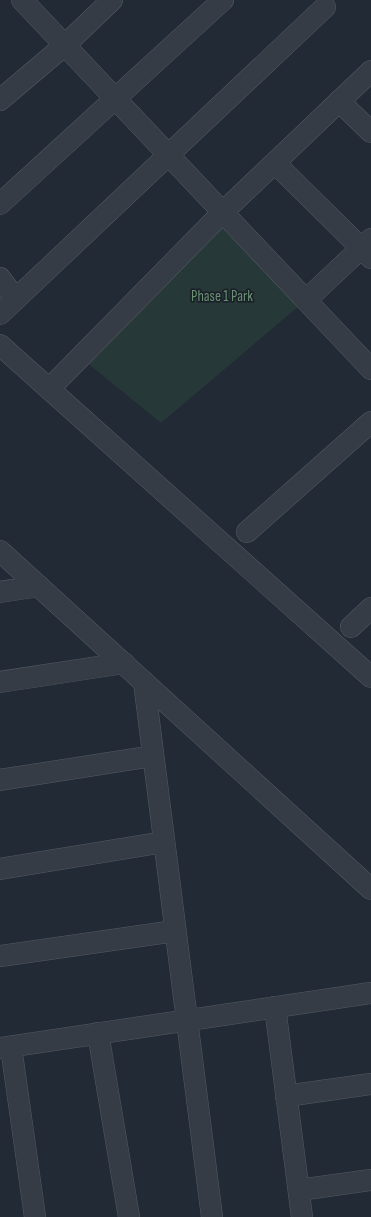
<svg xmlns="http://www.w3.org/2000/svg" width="371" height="1217" font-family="'Sofia Sans Condensed',sans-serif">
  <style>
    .green { fill: #273838 }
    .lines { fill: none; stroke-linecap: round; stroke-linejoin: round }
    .street-casing { stroke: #535a63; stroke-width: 22 }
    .street { stroke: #353c45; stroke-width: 21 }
    .labels { text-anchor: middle; stroke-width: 3.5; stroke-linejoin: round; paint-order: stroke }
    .park-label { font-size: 15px; fill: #6a9072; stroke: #1b212a }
  </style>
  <rect width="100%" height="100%" fill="#222a35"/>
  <path class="green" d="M223 212 306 300 161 423 80 357Z"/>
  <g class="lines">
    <g class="street-casing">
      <g id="street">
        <path d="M22 0 371 369"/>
        <path d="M0 100 65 45 112 0"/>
        <path d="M339 101 371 132"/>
        <path d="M275 163 371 258"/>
        <path d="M0 204 223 0"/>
        <path d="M0 278 16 299"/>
        <path d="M306 300 371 239"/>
        <path d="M0 314 325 7"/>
        <path d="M0 345 371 677"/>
        <path d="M49 389 223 212 371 71"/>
        <path d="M247 532 371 422"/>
        <path d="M0 551 371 889"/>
        <path d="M0 592 39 586"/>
        <path d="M351 627 371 608"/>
        <path d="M0 682 124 663"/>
        <path d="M144 682 212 1217"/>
        <path d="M0 780 153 756"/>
        <path d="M0 869 164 842"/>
        <path d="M0 956 175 931"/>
        <path d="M275 1007 302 1217"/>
        <path d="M98 1033 129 1217"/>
        <path d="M11 1047 35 1217"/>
        <path d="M0 1048 371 993"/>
        <path d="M286 1096 371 1084"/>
        <path d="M299 1190 371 1180"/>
      </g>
    </g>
    <use href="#street" class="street"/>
  </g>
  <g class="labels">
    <g class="park-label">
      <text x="222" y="301">Phase 1 Park</text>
    </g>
  </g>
</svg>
